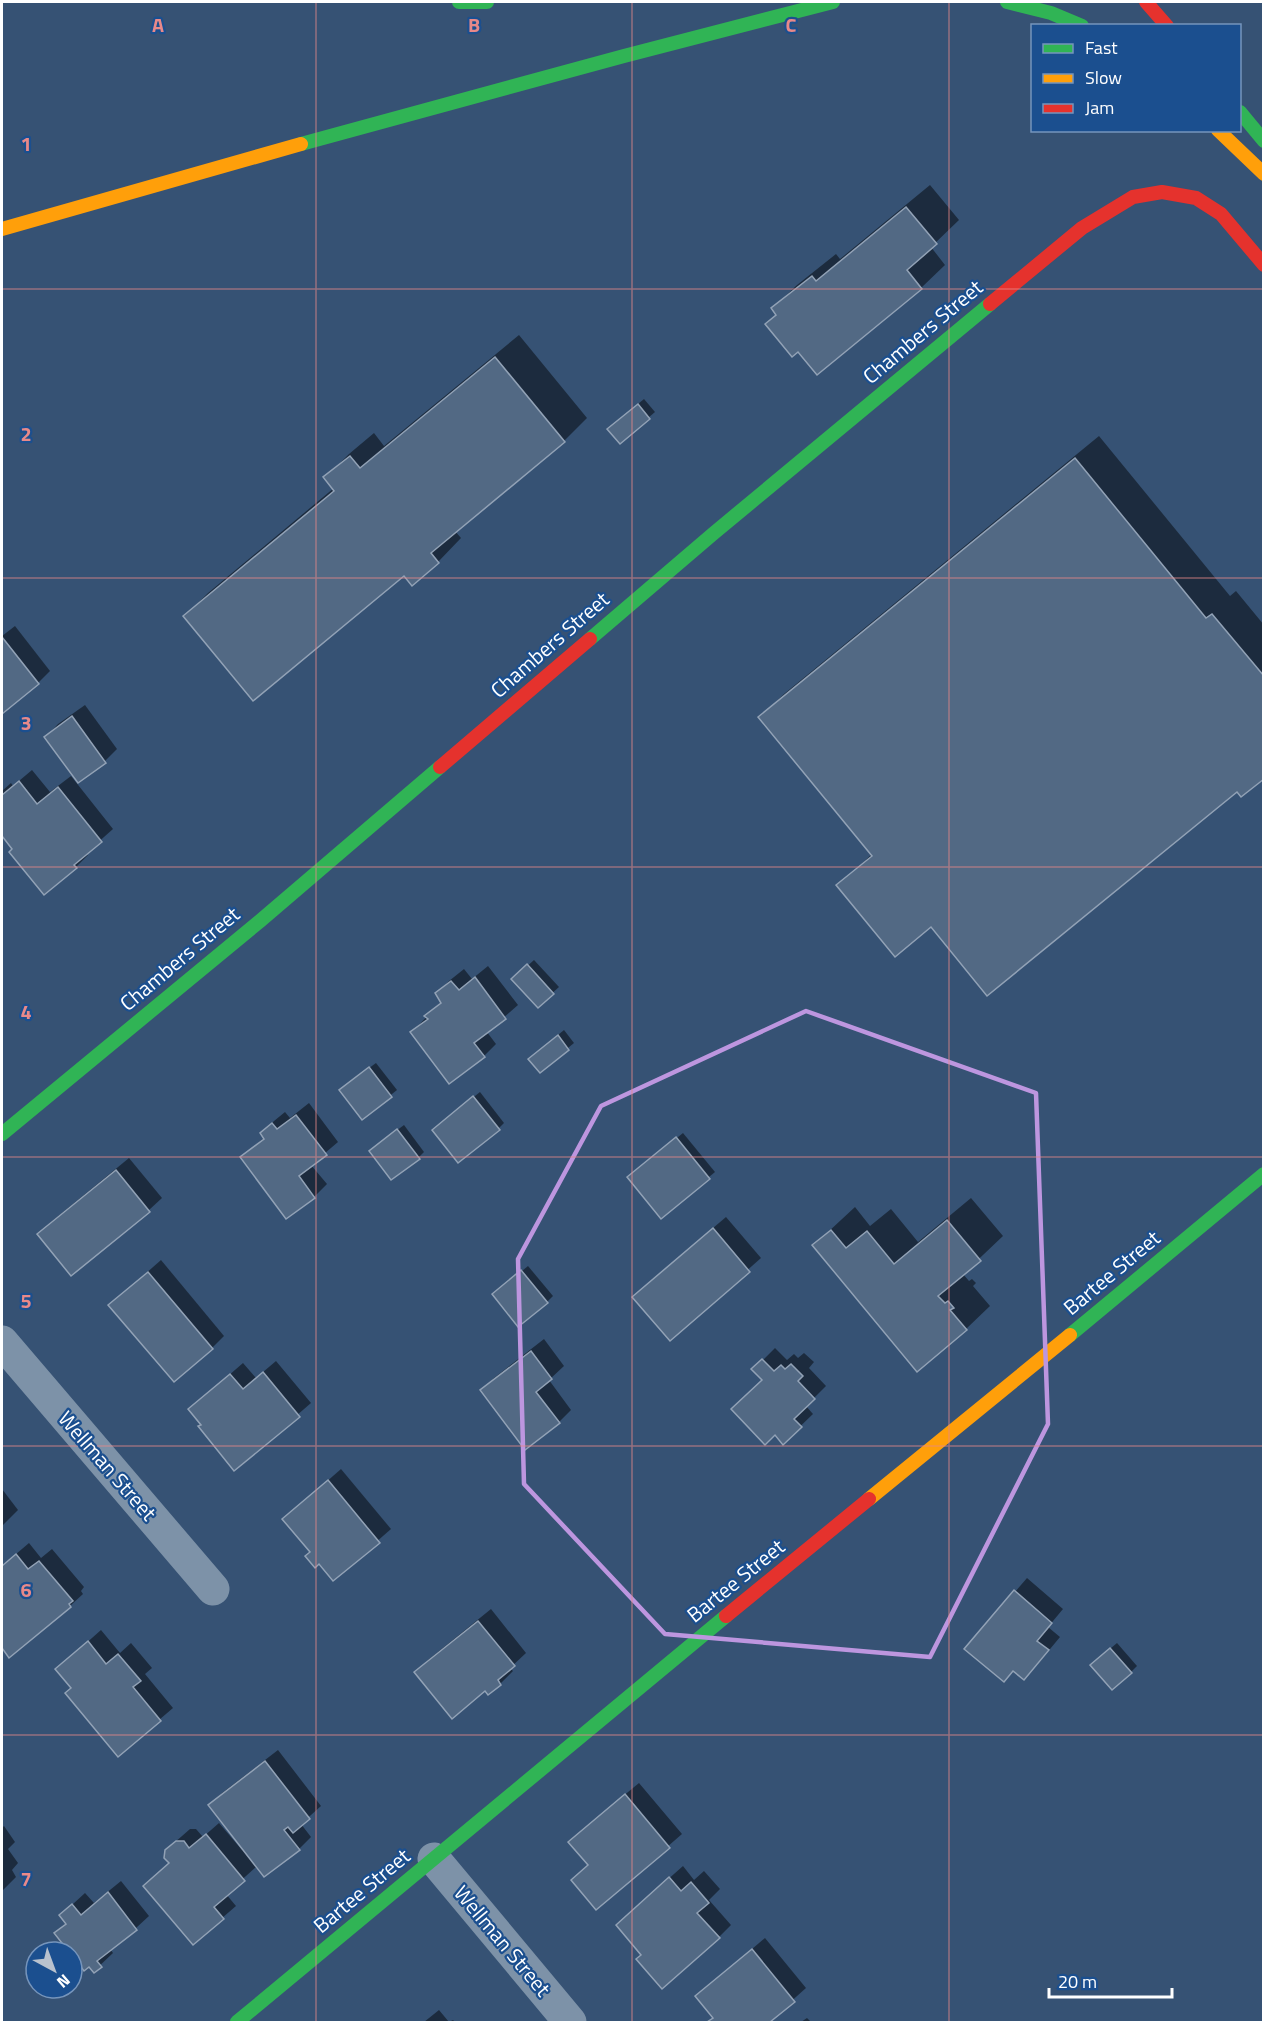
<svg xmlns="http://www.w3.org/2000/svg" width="1265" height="2024" font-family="'Titillium Web',sans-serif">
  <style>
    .shadow { fill: #0007 }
    .building { fill: #526984; stroke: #92a2b6; stroke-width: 1.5 }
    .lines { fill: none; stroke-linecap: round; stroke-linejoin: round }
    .street { stroke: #7d92a8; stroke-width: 33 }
    .fast { stroke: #30b455; stroke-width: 14 }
    .slow { stroke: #ff9f0a; stroke-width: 14 }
    .jam { stroke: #e5322d; stroke-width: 14 }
    .marked { fill: none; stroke: #bd96df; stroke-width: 4.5; stroke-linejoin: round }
    .grid { fill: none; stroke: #e88989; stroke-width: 1.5; stroke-opacity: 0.55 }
    .labels { text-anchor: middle; stroke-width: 4.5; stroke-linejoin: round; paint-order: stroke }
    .street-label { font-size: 21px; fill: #fff; stroke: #1b4f8f }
    .grid-label { font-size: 20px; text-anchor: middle; font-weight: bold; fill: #e88989; stroke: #1b4f8f; stroke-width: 4.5; stroke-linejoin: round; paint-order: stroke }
  </style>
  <rect width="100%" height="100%" fill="#365274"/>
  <g class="shadow">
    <path d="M930 185 959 220 931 247 945 265 921 288 798 350 767 324 777 314 773 308 797 285 836 254 840 259Z"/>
    <path d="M519 335 587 418 564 441 455 531 461 538 438 562 412 584 404 574 185 616 208 593 334 488 325 478 349 454 374 433 384 446Z"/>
    <path d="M644 399 655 412 620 442 615 423Z"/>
    <path d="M1099 436 1230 596 1236 591 1264 625V777L931 925 838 886 872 854 760 717 784 694Z"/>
    <path d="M15 626 50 671 38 683 2 712V636Z"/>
    <path d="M85 705 117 749 105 761 79 781 46 737 58 724Z"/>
    <path d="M32 770 50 792 71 776 113 829 86 853 88 855 76 867 14 849 2 833V791L11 783 13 786Z"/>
    <path d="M534 960 559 987 538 1006 513 979Z"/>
    <path d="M488 966 518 1005 487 1032 496 1044 484 1056 412 1032 442 1001 437 993 449 981 464 969 472 979Z"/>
    <path d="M564 1030 574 1043 540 1071 536 1053Z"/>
    <path d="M376 1063 397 1090 362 1118 346 1085Z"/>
    <path d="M480 1092 504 1123 498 1129 440 1124Z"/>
    <path d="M309 1103 338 1142 311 1165 327 1184 314 1197 287 1217 242 1157 265 1137 262 1133 274 1121 285 1112 290 1118Z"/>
    <path d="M404 1125 424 1152 419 1157 376 1146Z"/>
    <path d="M683 1133 715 1172 661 1217 635 1172Z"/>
    <path d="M129 1158 162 1198 149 1210 71 1274 39 1234 51 1222Z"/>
    <path d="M971 1198 1003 1236 963 1274 969 1281 972 1279 976 1283 973 1286 990 1306 966 1329 814 1245 855 1207 870 1226 891 1209 918 1242Z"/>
    <path d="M726 1217 761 1258 670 1339 646 1285Z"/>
    <path d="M161 1260 224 1336 212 1348 110 1305Z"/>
    <path d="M528 1266 553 1296 547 1302 500 1289Z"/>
    <path d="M544 1339 564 1366 549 1380 571 1410 559 1422 482 1390 494 1378Z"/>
    <path d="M775 1348 787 1360 794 1354 798 1358 804 1353 814 1362 809 1368 826 1386 806 1406 813 1414 783 1443 764 1380 754 1369Z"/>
    <path d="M276 1361 311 1403 235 1469 190 1409 243 1363 256 1378Z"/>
    <path d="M341 1469 391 1529 334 1579 284 1519Z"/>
    <path d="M2 1489 18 1510 2 1526Z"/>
    <path d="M29 1543 41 1558 52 1549 84 1587 81 1591 83 1594 70 1606 9 1655 2 1646V1566Z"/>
    <path d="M1027 1578 1063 1609 1048 1627 1060 1637 1036 1666 1014 1670 966 1649Z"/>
    <path d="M491 1609 526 1653 510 1668 513 1671 500 1684 488 1693 485 1689 416 1672 428 1660Z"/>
    <path d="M101 1630 120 1653 131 1643 152 1668 145 1674 173 1708 118 1755 73 1688 57 1669Z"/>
    <path d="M1117 1643 1137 1666 1131 1672 1098 1659Z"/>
    <path d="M278 1750 321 1806 301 1824 311 1837 299 1849 257 1866 226 1894 236 1906 193 1943 166 1850 190 1829H196L203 1837 219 1823 242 1850 244 1849 210 1805 222 1793Z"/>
    <path d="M639 1783 682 1834 597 1908 573 1880 589 1864 582 1830Z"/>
    <path d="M4 1826 15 1842 8 1849 18 1863 12 1870 16 1877 2 1891V1828Z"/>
    <path d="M683 1866 694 1880 704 1871 720 1889 709 1900 731 1925 719 1937 643 1954 630 1913Z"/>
    <path d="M121 1881 149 1916 136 1928 110 1949 113 1953 94 1971 72 1953 56 1933 67 1922 61 1915 85 1893 94 1903Z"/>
    <path d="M765 1938 806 1988 768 2022H708L714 2017 697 1996Z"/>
    <path d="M439 2010 449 2022 453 2020 455 2022H424Z"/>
    <path d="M807 2018 811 2022H801Z"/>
  </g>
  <g class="building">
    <path d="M906 207 937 244 907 270 922 289 817 375 798 352 792 357 765 324 776 315 771 308 812 276 816 281Z"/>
    <path d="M495 357 565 442 431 553 439 563 412 586 404 576 253 701 183 616 334 491 323 477 350 456 360 468Z"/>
    <path d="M638 404 650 419 620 444 607 429Z"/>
    <path d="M1075 458 1206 618 1212 614 1264 676V779L1241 797 1237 792 987 996 931 927 895 957 836 885 872 856 758 717Z"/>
    <path d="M2 637 39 684 2 714Z"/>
    <path d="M72 716 106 763 78 783 44 737Z"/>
    <path d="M19 781 37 804 58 787 102 842 74 865 77 868 44 895 9 852 12 849 2 836V795Z"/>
    <path d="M527 964 554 994 538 1008 511 979Z"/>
    <path d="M475 977 506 1019 474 1043 485 1057 449 1084 410 1032 428 1019 424 1016 441 1003 435 993 451 981 459 990Z"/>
    <path d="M558 1035 569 1050 540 1073 528 1059Z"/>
    <path d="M369 1067 392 1097 362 1120 339 1090Z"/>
    <path d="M473 1096 500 1130 458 1163 432 1130Z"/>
    <path d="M296 1115 327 1155 299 1176 315 1198 286 1219 240 1157 264 1139 260 1133 272 1123 277 1129Z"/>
    <path d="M397 1129 420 1159 391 1180 369 1151Z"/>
    <path d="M676 1137 710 1179 661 1219 627 1177Z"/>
    <path d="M116 1170 150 1212 71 1276 37 1234Z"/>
    <path d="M947 1220 981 1261 938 1296 945 1303 948 1301 954 1308 950 1310 967 1330 917 1372 812 1245 831 1230 846 1248 867 1231 894 1264Z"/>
    <path d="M713 1228 750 1272 670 1341 632 1297Z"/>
    <path d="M521 1270 548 1303 518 1327 492 1294Z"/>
    <path d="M148 1272 213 1349 174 1382 108 1305Z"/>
    <path d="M531 1351 552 1379 536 1392 560 1423 525 1450 480 1390Z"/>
    <path d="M762 1359 774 1371 781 1365 785 1369 791 1364 803 1376 798 1381 815 1399 794 1419 802 1427 783 1445 775 1435 765 1445 731 1409 762 1380 751 1369Z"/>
    <path d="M263 1372 300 1417 234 1471 198 1426 201 1425 188 1409 230 1374 243 1389Z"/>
    <path d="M328 1480 380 1543 333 1581 319 1564 315 1568 305 1556 310 1552 282 1519Z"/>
    <path d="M16 1554 28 1569 39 1561 73 1601 69 1604 71 1607 9 1658 2 1648V1566Z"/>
    <path d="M1014 1590 1052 1623 1037 1641 1049 1650 1024 1680 1013 1671 1004 1682 964 1649Z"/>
    <path d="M478 1621 515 1666 498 1680 501 1685 488 1695 485 1691 452 1719 414 1672Z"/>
    <path d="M88 1641 106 1664 118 1654 141 1681 133 1687 161 1721 118 1757 65 1693 71 1688 55 1669Z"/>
    <path d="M1110 1648 1132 1673 1112 1690 1090 1665Z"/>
    <path d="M265 1761 310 1819 293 1833 288 1827 284 1830 300 1850 264 1877 208 1805Z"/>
    <path d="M625 1794 670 1848 596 1910 571 1880 588 1865 568 1842Z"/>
    <path d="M206 1834 245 1881 214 1907 224 1919 193 1945 143 1886 169 1863 164 1858 165 1850 176 1841H184L189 1848Z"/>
    <path d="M669 1877 681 1891 691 1882 709 1903 697 1913 720 1938 662 1989 636 1959 641 1955 616 1925Z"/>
    <path d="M108 1892 137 1930 97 1961 102 1967 94 1973 89 1967 84 1971 72 1955V1952H69L54 1933 66 1924 59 1915 72 1904 81 1915Z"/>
    <path d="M752 1949 795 2002 770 2022H707L713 2018 695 1996Z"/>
  </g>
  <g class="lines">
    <g class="street">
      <path d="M2 1342 213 1589"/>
      <path d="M434 1859 570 2022"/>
    </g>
    <g class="fast">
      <path d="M459 2H487"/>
      <path d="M1007 2 1051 13 1082 26"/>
      <path d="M1240 112 1264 141"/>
      <path d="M301 144 624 56 833 2"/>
      <path d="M590 639 714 533 990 304"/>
      <path d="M2 1134 260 921 440 767"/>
      <path d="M1070 1335 1264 1174"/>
      <path d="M237 2022 726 1616"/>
    </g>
    <g class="slow">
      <path d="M1218 130 1264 174"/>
      <path d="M2 229 301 144"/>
      <path d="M869 1499 1070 1335"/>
    </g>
    <g class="jam">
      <path d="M1146 2 1167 26"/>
      <path d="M990 304 1082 228 1133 197 1162 192 1196 198 1221 214 1264 265"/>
      <path d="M440 767 590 639"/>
      <path d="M726 1616 869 1499"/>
    </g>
  </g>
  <path class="marked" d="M806 1011 1036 1093 1048 1424 930 1657 665 1634 524 1484 518 1259 601 1106Z"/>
  <path class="grid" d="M316 2V2022M632 2V2022M949 2V2022M2 289H1264M2 578H1264M2 867H1264M2 1157H1264M2 1446H1264M2 1735H1264"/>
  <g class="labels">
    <g class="street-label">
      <text transform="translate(923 332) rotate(-40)" y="7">Chambers Street</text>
      <text transform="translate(550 645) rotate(-41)" y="7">Chambers Street</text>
      <text transform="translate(180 959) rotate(-40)" y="7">Chambers Street</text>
      <text transform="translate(1112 1273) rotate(-40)" y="7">Bartee Street</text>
      <text transform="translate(107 1466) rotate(49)" y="7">Wellman Street</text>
      <text transform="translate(736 1581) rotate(-39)" y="7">Bartee Street</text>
      <text transform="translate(362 1891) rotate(-40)" y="7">Bartee Street</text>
      <text transform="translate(502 1941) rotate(50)" y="7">Wellman Street</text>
    </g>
  </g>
  <g class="grid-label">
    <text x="158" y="32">A</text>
    <text x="474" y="32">B</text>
    <text x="791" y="32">C</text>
    <text x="26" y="151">1</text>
    <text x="26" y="441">2</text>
    <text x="26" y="730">3</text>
    <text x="26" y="1019">4</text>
    <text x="26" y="1308">5</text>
    <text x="26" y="1597">6</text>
    <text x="26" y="1886">7</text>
  </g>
  <rect width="1265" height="2024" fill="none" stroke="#ffffff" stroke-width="6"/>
  <rect x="1031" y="24" width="210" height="108" fill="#1b4f8f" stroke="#7695bc" stroke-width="1.5"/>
  <rect x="1043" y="44" width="30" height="9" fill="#30b455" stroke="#7695bc" stroke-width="1.5"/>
  <text x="1085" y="54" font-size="18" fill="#ffffff">Fast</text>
  <rect x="1043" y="74" width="30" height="9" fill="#ff9f0a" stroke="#7695bc" stroke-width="1.5"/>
  <text x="1085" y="84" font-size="18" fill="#ffffff">Slow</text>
  <rect x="1043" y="104" width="30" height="9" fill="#e5322d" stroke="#7695bc" stroke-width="1.5"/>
  <text x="1085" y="114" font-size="18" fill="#ffffff">Jam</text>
  <g transform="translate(54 1970) rotate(139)"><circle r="28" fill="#1b4f8f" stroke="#7695bc" stroke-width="1.5"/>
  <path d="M0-4.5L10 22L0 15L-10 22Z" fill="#b9c2ce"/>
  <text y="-9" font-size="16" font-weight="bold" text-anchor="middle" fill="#ffffff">N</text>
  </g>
  <path d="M1049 1988v9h123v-9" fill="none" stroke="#ffffff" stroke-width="3"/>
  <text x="1058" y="1988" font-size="18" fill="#ffffff" stroke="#1b4f8f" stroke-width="4.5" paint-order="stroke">20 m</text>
</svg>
